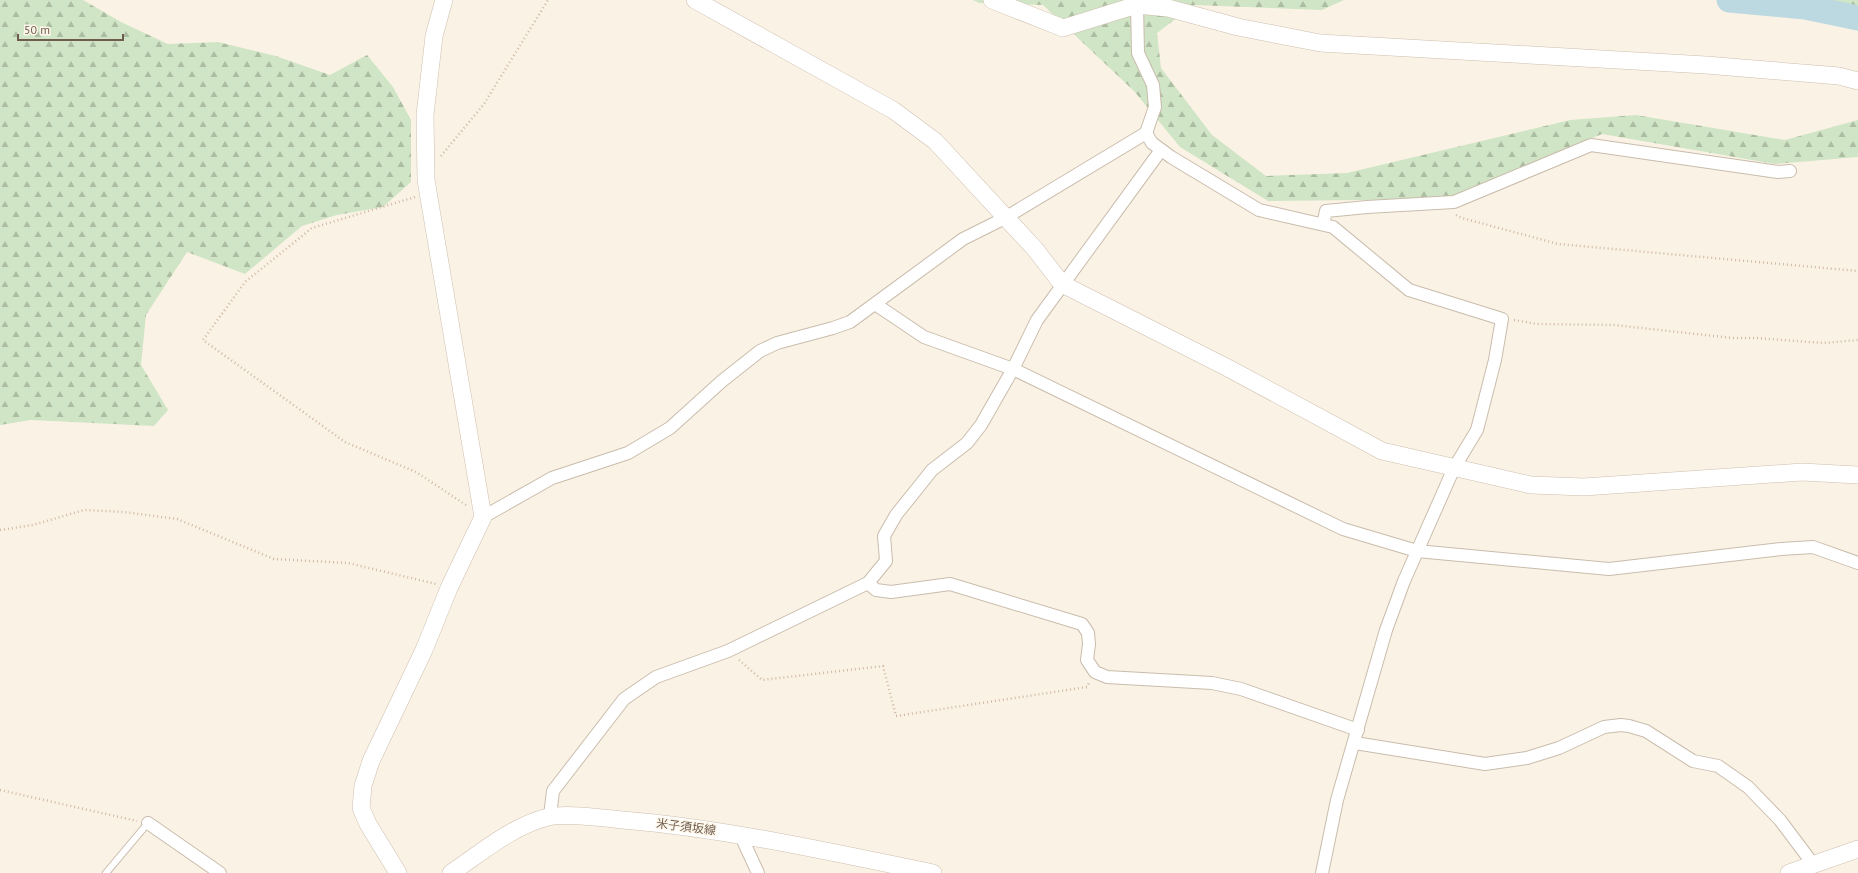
<svg xmlns="http://www.w3.org/2000/svg" width="1858" height="873" font-family="'PT Sans','Noto Sans JP',sans-serif">
  <style>
    .forest { fill: url(#forest-firs) }
    .lines { fill: none; stroke-linecap: round; stroke-linejoin: round }
    .river { stroke: #bcd8e1; stroke-width: 25 }
    .lane-casing { stroke: #cabcac; stroke-width: 8 }
    .street-casing { stroke: #cabcac; stroke-width: 14 }
    .secondary-casing { stroke: #cebead; stroke-width: 18 }
    .path { stroke: #d1b8a3; stroke-width: 2.5; stroke-dasharray: 1 3; stroke-linecap: butt }
    .lane { stroke: #fff; stroke-width: 6 }
    .street { stroke: #fff; stroke-width: 12 }
    .secondary { stroke: #fff; stroke-width: 17 }
    .labels { text-anchor: middle; stroke-width: 3; stroke-linejoin: round; paint-order: stroke }
    .street-label { font-size: 12px; fill: #705c4d; stroke: #fdf7eb }
  </style>
  <defs>
    <pattern id="forest-firs" width="22" height="20" patternUnits="userSpaceOnUse"><rect width="22" height="20" fill="#d0e5c5"/><path d="M5 1l3.5 6h-7zM16 11l3.5 6h-7z" fill="#adbda2"/></pattern>
  </defs>
  <rect width="100%" height="100%" fill="#faf3e5"/>
  <g class="forest">
    <path d="M0 0H83L121 22 168 44 218 42 276 56 330 75 367 55 393 87 411 120V182L383 207 337 215 302 226 245 274 187 252 146 315 141 365 168 410 154 426 31 420 0 425Z"/>
    <path d="M973 0H1344L1322 10 1194 5 1157 33 1161 68 1212 135 1266 176 1347 173 1570 120 1636 115 1785 140 1858 120V157L1775 164 1602 134 1448 199 1268 201 1180 147 1134 91 1043 5 979 3Z"/>
    <path d="M1788 0H1858V9L1811 1Z"/>
  </g>
  <g class="lines">
    <path class="river" d="M1729 0 1805 7 1858 18"/>
    <g class="lane-casing">
      <path id="lane" d="M106 873 148 823"/>
    </g>
    <g class="street-casing">
      <g id="street">
        <path d="M1146 133 1152 143 1171 157 1259 210 1333 227 1409 290 1502 319 1495 360 1477 430 1454 468 1404 581 1386 630 1337 800 1322 873"/>
        <path d="M1323 224 1326 211 1367 207 1454 202 1591 145 1778 172 1790 171"/>
        <path d="M875 304 924 337 1013 369 1343 529 1417 551 1609 569 1781 549 1813 547 1858 563"/>
        <path d="M483 517 552 478 628 453 670 428 722 381 760 351 777 343 833 328 850 322 963 239 1005 218 1146 133 1155 107 1153 85 1138 53 1137 5"/>
        <path d="M868 583 876 590 891 592 950 584 1082 624 1088 633 1089 644 1087 660 1095 672 1107 677 1212 683 1241 689 1358 730"/>
        <path d="M1355 743 1485 764 1527 758 1559 748 1604 727 1621 725 1629 726 1646 731 1693 761 1718 766 1748 787 1780 820 1813 864"/>
        <path d="M550 816 553 791 624 699 656 677 728 651 868 583 886 561 884 536 896 515 932 470 967 443 981 425 1013 369 1037 320 1161 150"/>
        <path d="M148 823 220 873"/>
        <path d="M740 834 758 873"/>
      </g>
    </g>
    <g class="secondary-casing">
      <g id="secondary">
        <path d="M695 0 893 110 935 141 1035 249 1062 284 1228 368 1382 451 1531 485 1584 487 1802 472 1858 475"/>
        <path d="M992 0 1063 28 1137 5 1168 8 1238 27 1320 43 1706 65 1839 76 1858 81"/>
        <path d="M398 873 368 824 361 808 363 786 371 761 424 650 449 588 483 517 426 180 425 115 434 36 444 0"/>
        <path d="M451 873C481 853 512 826 548 817 566 813 604 818 623 820 728 829 830 852 933 873"/>
        <path d="M1789 873 1858 849"/>
      </g>
    </g>
    <g class="path">
      <path d="M441 156 484 104 548 0"/>
      <path d="M415 197 312 228 245 282 203 340 345 442 416 472 466 505"/>
      <path d="M1456 215 1462 218 1558 244 1858 271"/>
      <path d="M1514 320 1537 324 1614 325 1733 338H1756L1823 343 1858 340"/>
      <path d="M0 530 33 525 84 510 124 512 177 519 274 559 348 563 436 584"/>
      <path d="M739 660 762 680 883 666 896 716 1087 687 1089 683"/>
      <path d="M0 790 137 821"/>
    </g>
    <use href="#lane" class="lane"/>
    <use href="#street" class="street"/>
    <use href="#secondary" class="secondary"/>
  </g>
  <g class="labels">
    <g class="street-label">
      <text transform="translate(686 827) rotate(7)" y="4">米子須坂線</text>
    </g>
  </g>
  <path d="M18 34v6h105v-6" fill="none" stroke="#705c4d" stroke-width="2"/>
  <text x="24" y="34" font-size="12" fill="#705c4d" stroke="#fdf7eb" stroke-width="3" paint-order="stroke">50 m</text>
</svg>
